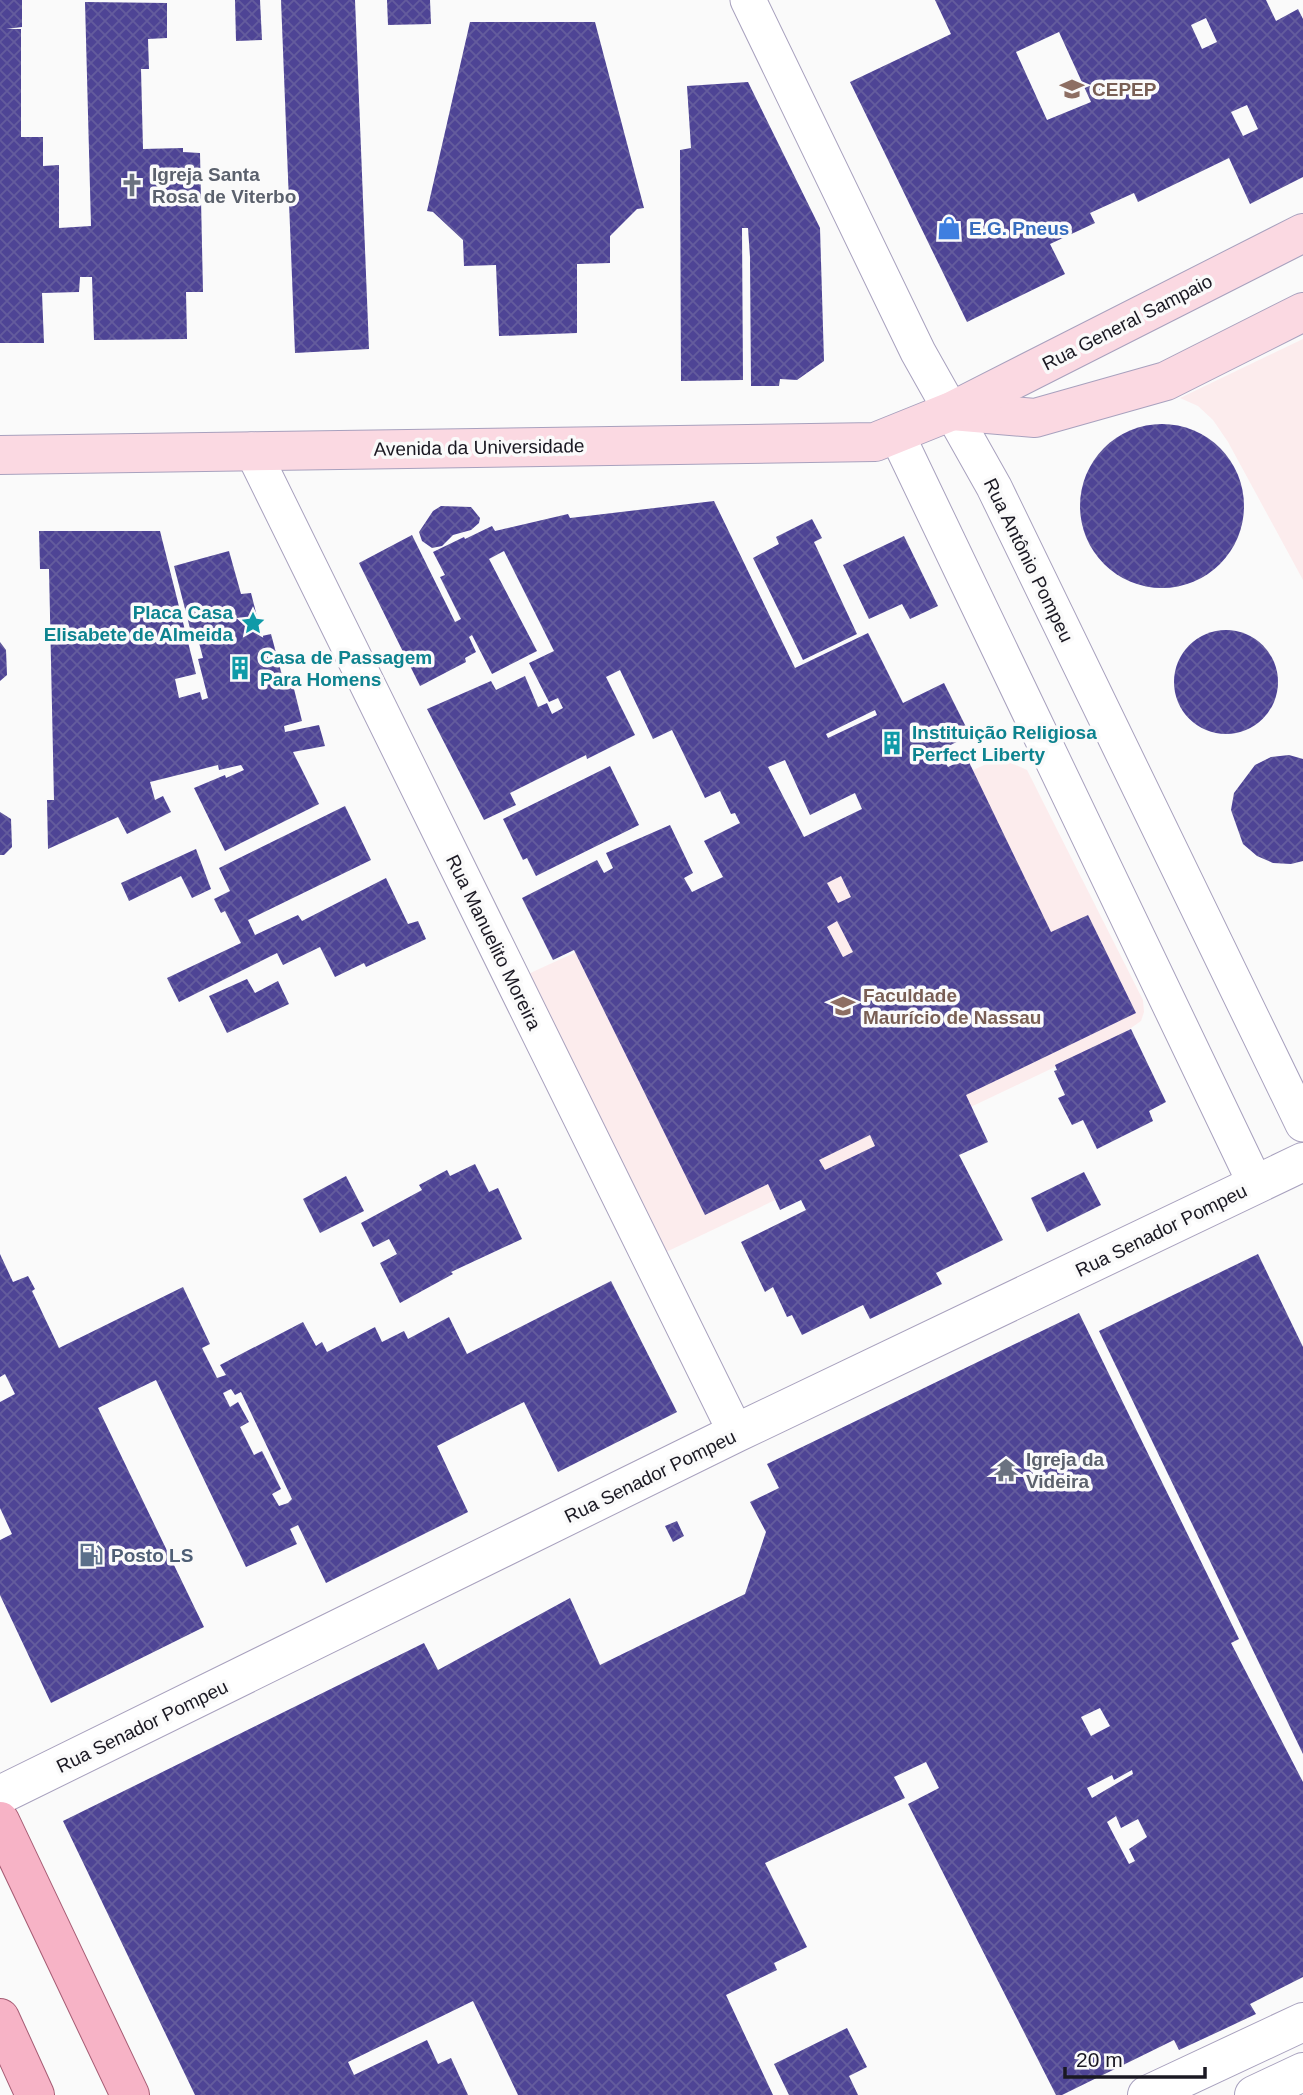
<svg xmlns="http://www.w3.org/2000/svg" width="1303" height="2095" font-family="Arial,sans-serif">
  <style>
    .education { fill: #fceced }
    .building { fill: url(#building-cross-hatch); fill-rule: evenodd }
    .lines { fill: none; stroke-linecap: round; stroke-linejoin: round }
    .minor-casing { stroke: #a8a1be; stroke-width: 37 }
    .tertiary-casing { stroke: #a8a1be; stroke-width: 40 }
    .secondary-casing { stroke: #a8a1be; stroke-width: 40 }
    .primary-casing { stroke: #a65c74; stroke-width: 40 }
    .minor { stroke: #fff; stroke-width: 35 }
    .tertiary { stroke: #fff; stroke-width: 38 }
    .secondary { stroke: #fbd9e2; stroke-width: 38 }
    .primary { stroke: #f7b3c6; stroke-width: 38 }
    .labels { text-anchor: middle; stroke-width: 7; stroke-linejoin: round; paint-order: stroke }
    .education-label { font-size: 19px; font-weight: bold; fill: #785e54; stroke: #fafafa; text-anchor: start }
    .worship-label { font-size: 19px; font-weight: bold; fill: #5b616d; stroke: #fafafa; text-anchor: start }
    .shop-label { font-size: 19px; font-weight: bold; fill: #366cbe; stroke: #fafafa; text-anchor: start }
    .street-label { font-size: 19px; fill: #1a1822; stroke: #fafafa }
    .culture-label { font-size: 19px; font-weight: bold; fill: #0d838f; stroke: #fafafa; text-anchor: start }
    .service-label { font-size: 19px; font-weight: bold; fill: #4e5e75; stroke: #fafafa; text-anchor: start }
  </style>
  <defs>
    <pattern id="building-cross-hatch" width="8" height="8" patternUnits="userSpaceOnUse" patternTransform="scale(1.75)"><rect width="8" height="8" fill="#4e4495"/><path d="M0 0l8 8M0 8l8-8" fill="none" stroke="#645c9d"/></pattern>
  </defs>
  <rect width="100%" height="100%" fill="#fafafa"/>
  <g class="education">
    <path d="M1303 339V580L1228 442 1213 420 1198 406 1180 398Z"/>
    <path d="M993 761H1007L1027 770 1143 1000 1144 1012 1141 1021 1118 1037 664 1253 526 975Z"/>
  </g>
  <g class="building">
    <path d="M0 0H22V27L6 29H21V137H43V166L59 165V228L91 226 85 2 167 3V38L148 39 149 69H141L143 149 183 148V152L200 153 203 292H186L187 339 94 340 92 277H80L79 292 42 293 44 343H0Z"/>
    <path d="M235 0H260L262 40 236 41Z"/>
    <path d="M281 0H355L369 349 295 353Z"/>
    <path d="M387 0H430L431 24 388 25Z"/>
    <path d="M935 0H1266L1276 21 1298 9 1303 19V177L1250 204 1229 158 1138 202 1134 193 1090 213 1095 223 1050 244 1065 274 967 322 850 82 951 34ZM1206 18 1217 42 1202 49 1191 25ZM1059 32 1091 102 1047 120 1016 52ZM1247 105 1258 129 1243 136 1231 112Z"/>
    <path d="M470 22H595L644 208 637 209 610 236V263L577 264V333L499 336 496 265 464 266 463 240 433 212 427 211Z"/>
    <path d="M748 82 820 228 824 361 797 380 780 379 779 386H751L750 257 748 228H742L743 380 681 381 680 150 691 148 687 86Z"/>
    <circle cx="1162" cy="506" r="82"/>
    <path d="M714 501 795 668 868 633 903 703 944 683 970 735 939 751 948 767 967 758 1051 932 1088 915 1136 1013 966 1095 988 1142 959 1155 1003 1240 936 1273 942 1284 870 1319 863 1305 802 1335 792 1315 787 1317 773 1287 765 1292 741 1242 806 1210 801 1200 780 1210 768 1184 705 1215 574 950 553 960 522 898 597 860 604 873 613 868 606 853 670 825 693 873 684 878 692 892 723 877 704 841 740 823 735 813 731 814 720 791 705 798 672 730 653 739 620 670 606 677 635 735 587 759 586 755 510 793 516 805 484 820 427 709 491 681 496 690 525 676 538 707 547 703 552 714 563 708 558 698 549 702 529 663 554 651 504 551 489 559 537 651 492 674 472 635 469 637 476 652 465 658 466 662 420 686 359 563 412 535 455 622 461 619 440 577 445 575 433 552 464 537 465 539 492 526 495 531 568 514 570 518ZM875 710 877 715 828 738 826 734ZM785 760 810 815 855 793 862 809 804 837 768 767ZM841 876 851 897 838 903 827 883ZM837 921 853 952 843 957 827 927ZM870 1135 875 1146 825 1170 819 1160Z"/>
    <path d="M441 506 471 507 480 518 479 523 471 530 453 535 442 546 432 548 422 541 419 532 433 511Z"/>
    <path d="M812 519 822 538 814 542 857 634 803 660 753 558 779 544 776 537Z"/>
    <path d="M39 531H160L196 674 175 679 179 698 200 692 202 700 208 698 198 659 203 658 198 639 193 640 174 566 229 551 241 594 251 593 262 636 271 634 283 679 291 677 302 721 284 726 285 732 319 725 325 746 293 752 319 804 225 851 194 788 225 775 226 778 244 770 241 765 219 770 218 765 150 782 155 800 163 796 171 812 127 834 118 817 48 849 47 800H54L49 569H40Z"/>
    <path d="M904 536 938 606 910 619 902 604 869 619 843 565Z"/>
    <circle cx="1226" cy="682" r="52"/>
    <path d="M0 642 6 650 7 675 0 681Z"/>
    <path d="M1289 755 1303 759V861L1291 864 1273 863 1257 856 1243 844 1231 810 1234 793 1255 765 1271 757Z"/>
    <path d="M610 766 639 825 536 876 527 858 523 860 503 819Z"/>
    <path d="M345 806 371 860 248 920 255 935 298 915 302 921 386 878 408 924 418 921 426 939 366 967 364 963 335 977 320 947 283 965 277 953 179 1002 167 978 241 943 225 911 221 913 214 899 230 891 219 868Z"/>
    <path d="M0 812 11 819 12 847 4 855H0Z"/>
    <path d="M196 849 211 889 192 898 181 876 129 901 121 883Z"/>
    <path d="M247 979 255 993 278 981 289 1004 227 1033 209 996Z"/>
    <path d="M1131 1029 1166 1102 1149 1111 1153 1121 1097 1149 1083 1120 1072 1125 1058 1098 1065 1095 1054 1071 1057 1070 1055 1065Z"/>
    <path d="M475 1164 489 1192 498 1188 522 1239 451 1272 453 1274 400 1303 380 1263 397 1254 389 1239 373 1247 361 1223 422 1190 419 1185 447 1170 450 1176Z"/>
    <path d="M1084 1172 1101 1205 1047 1232 1031 1198Z"/>
    <path d="M346 1176 364 1211 320 1233 303 1199Z"/>
    <path d="M0 1254 13 1282 28 1276 35 1289 32 1291 59 1348 183 1287 210 1344 202 1348 217 1378 226 1375 220 1365 303 1322 316 1346 322 1342 327 1352 375 1327 382 1342 404 1331 408 1339 449 1317 467 1354 611 1281 677 1412 558 1472 524 1402 437 1446 468 1512 326 1583 298 1525 290 1529 297 1544 246 1567 156 1380 98 1408 204 1627 51 1703 0 1595V1540L12 1534 0 1508V1402L15 1394 5 1374 0 1377ZM231 1389 235 1395 241 1392 292 1499 288 1503 279 1506 272 1494 281 1489 262 1451 254 1455 240 1427 249 1422 238 1402 230 1407 223 1393Z"/>
    <path d="M1258 1254 1303 1347V1754L1099 1331Z"/>
    <path d="M1079 1313 1239 1639 1231 1643 1303 1782V1977L1250 2004 1256 2014 1220 2031 1179 2050 1174 2040 1062 2095H1056L908 1804 939 1788 926 1762 894 1777 905 1798 765 1863 807 1947 774 1963 777 1970 726 1995 773 2095H518L473 2001 348 2062 354 2075 427 2040 438 2064 451 2058 468 2095H195L63 1821 424 1643 438 1670 570 1598 600 1665 745 1594 766 1532 750 1502 779 1488 767 1464ZM1100 1708 1110 1726 1091 1736 1081 1717ZM1132 1770 1133 1774 1092 1798 1087 1788 1112 1775 1114 1780ZM1116 1816 1121 1828 1138 1819 1147 1837 1129 1849 1135 1861 1129 1864 1107 1822Z"/>
    <path d="M677 1521 684 1536 673 1542 665 1526Z"/>
    <path d="M847 2028 867 2067 849 2076 858 2095H789L774 2064Z"/>
  </g>
  <g class="lines">
    <g class="minor-casing">
      <g id="minor">
        <path d="M748 0 918 352 994 487 1303 1124"/>
        <path d="M896 433 1256 1185"/>
        <path d="M252 450 736 1433"/>
      </g>
    </g>
    <g class="tertiary-casing">
      <g id="tertiary">
        <path d="M0 1795 736 1433 1303 1162"/>
        <path d="M1147 2095 1303 2022"/>
        <path d="M1254 2095 1303 2072"/>
      </g>
    </g>
    <g class="secondary-casing">
      <g id="secondary">
        <path d="M952 411 1035 418 1166 381 1303 312"/>
        <path d="M0 455 875 442 952 411 1303 233"/>
      </g>
    </g>
    <g class="primary-casing">
      <g id="primary">
        <path d="M0 1821 130 2095"/>
        <path d="M0 2018 35 2095"/>
      </g>
    </g>
    <use href="#minor" class="minor"/>
    <use href="#tertiary" class="tertiary"/>
    <use href="#secondary" class="secondary"/>
    <use href="#primary" class="primary"/>
  </g>
  <defs>
    <g id="university-bare" transform="scale(1.89)"><path d="M0-5L7-2L0 1L-7-2ZM-4 1L0 2.5L4 1V4Q0 6-4 4Z" fill="#8d6e63" stroke="#fafafa" stroke-width="2.5" paint-order="stroke"/></g>
    <g id="church-bare" transform="scale(1.89)"><path d="M-1.2-6h2.4v3.5h3.3v2.4h-3.3V6h-2.4V-.1h-3.3v-2.4h3.3Z" fill="#6b7280" stroke="#fafafa" stroke-width="2.5" paint-order="stroke"/></g>
    <g id="shop-bare" transform="scale(1.89)"><path d="M-5-2.5h2.3a2.7 3.5 0 0 1 5.4 0H5L5.5 6h-11ZM-1.5-2.5h3a1.5 2.3 0 0 0-3 0Z" fill="#3f7fe0" stroke="#fafafa" stroke-width="2.5" paint-order="stroke"/></g>
    <g id="sight-bare" transform="scale(1.89)"><path d="M0-6L1.8-2.2L6-1.7L2.9 1.2L3.7 5.4L0 3.3L-3.7 5.4L-2.9 1.2L-6-1.7L-1.8-2.2Z" fill="#0f9aa8" stroke="#fafafa" stroke-width="2.5" paint-order="stroke"/></g>
    <g id="building-bare" transform="scale(1.89)"><path d="M-4-6H4V6H1V3H-1V6H-4ZM-2.5-4.3h1.7v1.8h-1.7ZM.8-4.3h1.7v1.8H.8ZM-2.5-1h1.7V.8h-1.7ZM.8-1h1.7V.8H.8Z" fill="#0f9aa8" stroke="#fafafa" stroke-width="2.5" paint-order="stroke"/></g>
    <g id="temple-bare" transform="scale(1.89)"><path d="M0-6L5-2H3V0L6.5 2.5H4V6H1.5V3h-3V6H-4V2.5H-6.5L-3 0V-2H-5Z" fill="#6b7280" stroke="#fafafa" stroke-width="2.5" paint-order="stroke"/></g>
    <g id="fuel-bare" transform="scale(1.89)"><path d="M-5.5-6h7V0h2V4h1.3V-2.5L3-4.5l.8-.8L6-3V5H2.5V1h-1V6h-7ZM-4.2-4.7v3.2H.2V-4.7Z" fill="#5c6f8a" stroke="#fafafa" stroke-width="2.5" paint-order="stroke"/></g>
  </defs>
  <g fill-rule="evenodd">
    <use href="#university-bare" x="1072" y="89"/>
    <use href="#church-bare" x="132" y="185"/>
    <use href="#shop-bare" x="949" y="228"/>
    <use href="#sight-bare" x="253" y="623"/>
    <use href="#building-bare" x="240" y="668"/>
    <use href="#building-bare" x="892" y="743"/>
    <use href="#university-bare" x="843" y="1006"/>
    <use href="#temple-bare" x="1006" y="1470"/>
    <use href="#fuel-bare" x="91" y="1555"/>
  </g>
  <g class="labels">
    <g class="education-label">
      <text x="1092" y="96">CEPEP</text>
      <text x="863" y="1002">Faculdade<tspan x="863" dy="22">Maurício de Nassau</tspan></text>
    </g>
    <g class="worship-label">
      <text x="152" y="181">Igreja Santa<tspan x="152" dy="22">Rosa de Viterbo</tspan></text>
      <text x="1026" y="1466">Igreja da<tspan x="1026" dy="22">Videira</tspan></text>
    </g>
    <g class="shop-label">
      <text x="969" y="235">E.G. Pneus</text>
    </g>
    <g class="street-label">
      <text transform="translate(1127 322) rotate(-27)" y="7">Rua General Sampaio</text>
      <text transform="translate(479 447) rotate(-1)" y="7">Avenida da Universidade</text>
      <text transform="translate(1029 560) rotate(64)" y="7">Rua Antônio Pompeu</text>
      <text transform="translate(494 942) rotate(64)" y="7">Rua Manuelito Moreira</text>
      <text transform="translate(1161 1230) rotate(-26)" y="7">Rua Senador Pompeu</text>
      <text transform="translate(650 1476) rotate(-26)" y="7">Rua Senador Pompeu</text>
      <text transform="translate(142 1726) rotate(-26)" y="7">Rua Senador Pompeu</text>
    </g>
    <g class="culture-label">
      <text x="233" y="619" text-anchor="end">Placa Casa<tspan x="233" dy="22">Elisabete de Almeida</tspan></text>
      <text x="260" y="664">Casa de Passagem<tspan x="260" dy="22">Para Homens</tspan></text>
      <text x="912" y="739">Instituição Religiosa<tspan x="912" dy="22">Perfect Liberty</tspan></text>
    </g>
    <g class="service-label">
      <text x="111" y="1562">Posto LS</text>
    </g>
  </g>
  <path d="M1065 2067v10h140v-10" fill="none" stroke="#1a1822" stroke-width="3.5"/>
  <text x="1076" y="2067" font-size="21" fill="#1a1822" stroke="#fafafa" stroke-width="5" paint-order="stroke">20 m</text>
</svg>
